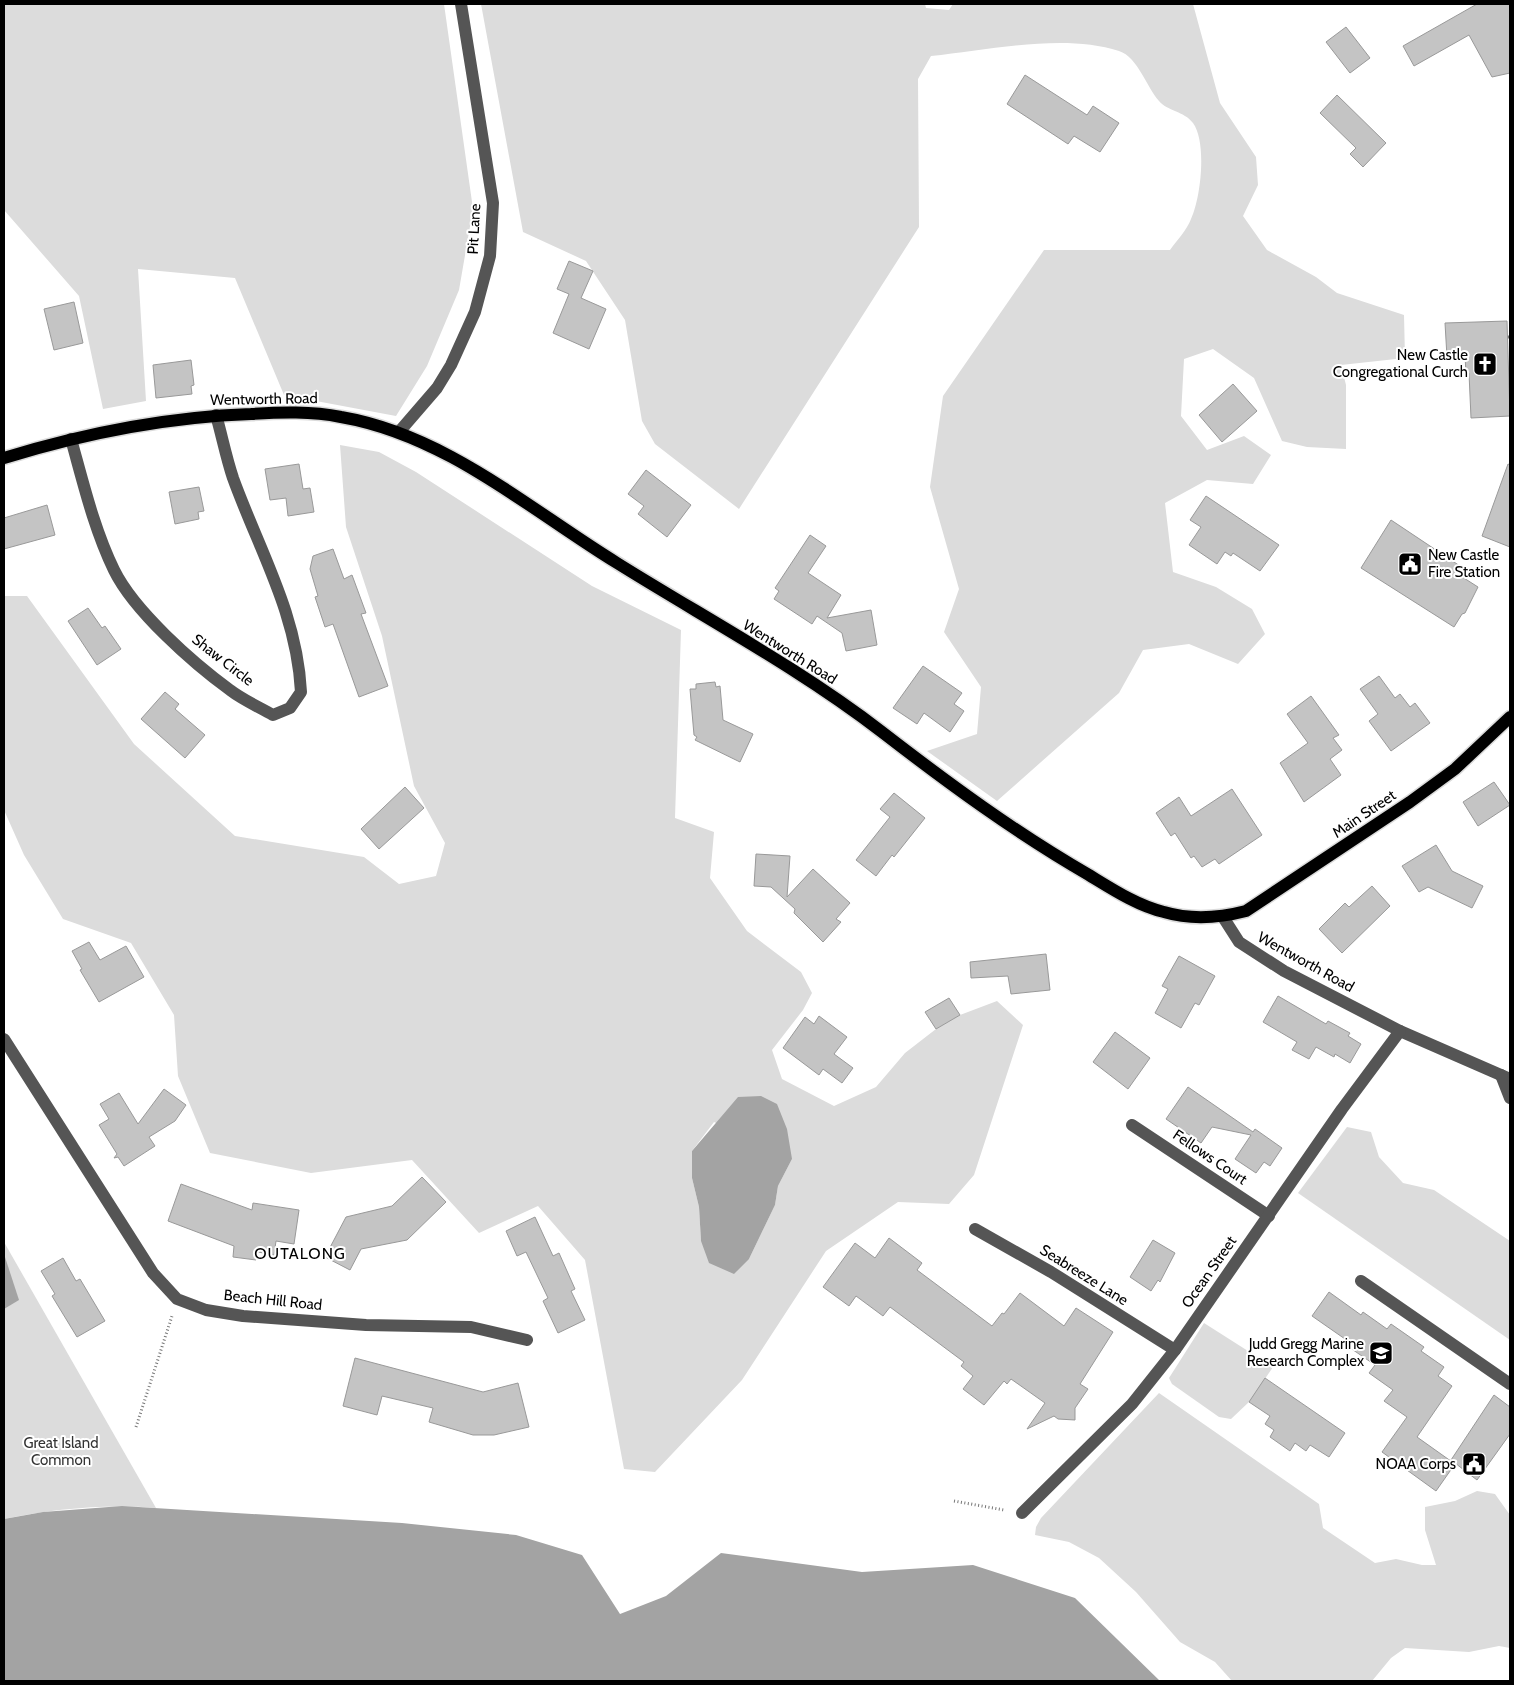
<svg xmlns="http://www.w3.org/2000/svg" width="1514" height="1685" font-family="Cabin,sans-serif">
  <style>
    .green { fill: #dcdcdc; fill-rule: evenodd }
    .water { fill: #a3a3a3 }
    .building { fill: #c4c4c4; stroke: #999 }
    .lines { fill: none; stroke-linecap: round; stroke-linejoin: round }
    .major-casing { stroke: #dbdbdb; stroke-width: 15 }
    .path { stroke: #777; stroke-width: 3; stroke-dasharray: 1 2.5; stroke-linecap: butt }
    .minor { stroke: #555; stroke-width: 12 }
    .major { stroke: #000; stroke-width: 12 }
    .labels { text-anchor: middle; stroke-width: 4; stroke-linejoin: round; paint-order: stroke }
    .street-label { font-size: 15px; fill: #000; stroke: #fff }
    .poi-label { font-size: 15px; fill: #000; stroke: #fff; text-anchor: end }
    .park-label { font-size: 15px; fill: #333; stroke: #fff }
    .neighbourhood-label { font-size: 16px; letter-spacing: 1px; fill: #000; stroke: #fff }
  </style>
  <rect width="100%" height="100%" fill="#fff"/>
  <g class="green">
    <path d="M4 4H444L473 209 459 290 427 366 396 416 284 395 235 278 138 269 146 401 103 409 79 296 4 210Z"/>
    <path d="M481 4H925L926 8 949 10 953 4H1193L1220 103 1256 157 1258 185 1243 216 1267 250 1316 277 1337 293 1404 315 1405 358 1341 365 1346 385V449L1307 447 1282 441 1254 378 1213 349 1184 359 1181 416 1207 450 1244 436 1271 455 1253 484 1207 480 1165 503 1173 572 1216 587 1252 609 1265 634 1238 664 1189 644 1143 650 1119 693 997 801 927 751 977 734 981 687 944 632 959 589 930 487 943 396 1044 250H1170C1177 240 1187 230 1191 219 1201 198 1207 142 1193 123 1184 111 1167 111 1159 101 1147 88 1138 57 1119 51 1064 33 989 50 931 56L918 79 919 227 739 509 655 444 642 421 625 320 586 261 523 232Z"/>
    <path d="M340 445 379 452 416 472 592 586 681 630 675 818 714 832 710 878 747 931 801 972 812 993 803 1010 772 1050 782 1079 834 1106 876 1087 905 1053 936 1029 960 1015 997 1001 1023 1025 974 1175 949 1204 898 1202 826 1251 742 1380 655 1472 624 1469 585 1260 538 1206 479 1233 412 1160 311 1173 210 1153 178 1076 174 1015 131 943 63 919 24 855 4 810V596H27L134 744 235 836 364 857 399 884 436 876 445 843 414 786 382 636 346 527ZM714 1122 792 1159 778 1186 775 1205 749 1259 701 1241 699 1207 692 1178V1151Z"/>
    <path d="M1347 1127 1371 1132 1379 1157 1403 1183 1434 1190 1510 1241V1340L1298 1193Z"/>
    <path d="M4 1242 156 1508C105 1504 54 1509 4 1519Z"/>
    <path d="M1204 1323 1273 1367 1249 1402 1231 1419 1219 1417 1172 1384 1169 1378Z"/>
    <path d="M1159 1393 1319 1504 1323 1528 1375 1563 1396 1559 1422 1565H1436L1425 1530V1507L1455 1501 1477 1491 1495 1494 1510 1515V1648L1499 1646 1469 1652 1405 1648 1391 1658 1372 1681H1232L1215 1662 1180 1642 1136 1592 1099 1558 1069 1542 1035 1535 1036 1527 1041 1518Z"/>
  </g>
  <g class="water">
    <path d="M761 1096 777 1104 787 1129 792 1159 778 1186 775 1205 749 1259 734 1274 709 1263 701 1241 699 1207 692 1178V1151L738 1097Z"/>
    <path d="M4 1254 19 1300 4 1309Z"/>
    <path d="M122 1506 402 1523 516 1535 582 1555 620 1614 666 1596 721 1553 862 1572 973 1565 1075 1598 1160 1681H4V1519L43 1512Z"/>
  </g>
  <g class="building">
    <path d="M1477 4H1510V73L1492 77 1469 35 1414 66 1403 46Z"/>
    <path d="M1346 27 1370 58 1350 73 1326 42Z"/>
    <path d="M1025 75 1087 115 1093 106 1119 123 1100 152 1074 136 1068 144 1007 104Z"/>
    <path d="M1337 95 1386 143 1363 167 1350 154 1356 148 1320 113Z"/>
    <path d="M569 261 593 271 581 298 606 309 589 349 553 333 569 294 557 289Z"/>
    <path d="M74 302 83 343 54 350 44 309Z"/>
    <path d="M1507 321 1510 416 1471 418 1469 373H1466L1465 356 1447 357 1445 323Z"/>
    <path d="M191 360 194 385 191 386 192 394 156 398 153 365Z"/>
    <path d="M1233 384 1257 411 1222 442 1199 415Z"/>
    <path d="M299 464 303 489 310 488 314 512 288 516 286 498 270 500 265 469Z"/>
    <path d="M1508 464 1510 465V547L1482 536Z"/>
    <path d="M646 470 691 505 667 537 638 514 644 506 628 494Z"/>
    <path d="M199 487 204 511 198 512 199 519 175 524 169 492Z"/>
    <path d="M1206 496 1279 545 1260 571 1233 553 1231 556 1225 552 1217 564 1189 545 1201 527 1190 520Z"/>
    <path d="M47 505 55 535 4 549V518Z"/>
    <path d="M1391 520 1460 566 1456 573 1478 587 1465 613 1462 614 1454 627 1361 568Z"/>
    <path d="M810 535 826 546 808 573 841 595 827 618 871 610 877 645 846 651 842 633 817 616 812 624 774 599 779 591 775 588Z"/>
    <path d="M333 549 344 579 352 575 366 613 361 614 388 686 359 697 333 624 325 627 315 597 318 596 310 569 313 556Z"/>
    <path d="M88 608 102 628 105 626 121 649 97 665 68 621Z"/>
    <path d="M923 666 962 693 954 704 964 711 950 732 924 713 917 724 893 708Z"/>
    <path d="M1379 676 1395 698 1400 694 1410 707 1415 703 1430 723 1391 751 1369 721 1378 714 1360 689Z"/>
    <path d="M715 682 716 687 720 686 723 720 753 734 740 762 695 740 697 737 694 735 690 689H696V684Z"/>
    <path d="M165 692 179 704 175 709 205 735 185 758 141 719Z"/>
    <path d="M1311 696 1339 735 1333 738 1342 750 1330 759 1341 775 1304 802 1280 763 1308 743 1287 714Z"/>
    <path d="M1494 782 1510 805 1478 826 1463 802Z"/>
    <path d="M405 787 424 808 379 849 361 829Z"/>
    <path d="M1232 789 1262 835 1219 864 1215 859 1202 867 1194 856 1191 858 1175 833 1171 836 1156 813 1179 797 1191 816Z"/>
    <path d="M894 793 925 818 894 857 892 855 876 876 856 860 890 817 880 809Z"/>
    <path d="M1436 845 1452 871 1483 886 1472 908 1428 887 1419 892 1402 866Z"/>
    <path d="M756 854 790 856 787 897 813 869 850 903 836 919 841 922 823 942 794 913 795 909 771 887 754 886Z"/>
    <path d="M1372 886 1390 906 1342 953 1319 929 1345 903 1349 907Z"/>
    <path d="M89 942 100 960 126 946 144 977 99 1002 80 970 82 969 72 951Z"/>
    <path d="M1046 954 1050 990 1011 994 1008 976 971 978 970 962Z"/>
    <path d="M1179 956 1215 976 1199 1005 1195 1003 1181 1028 1155 1013 1168 989 1162 986Z"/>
    <path d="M1278 996 1326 1024 1328 1021 1350 1033 1348 1036 1361 1044 1350 1063 1335 1054 1334 1057 1316 1047 1309 1059 1292 1050 1297 1042 1263 1022Z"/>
    <path d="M949 998 960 1015 936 1029 925 1012Z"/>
    <path d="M819 1016 847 1037 834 1054 853 1068 842 1083 823 1069 819 1075 783 1048 805 1017 814 1024Z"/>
    <path d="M1115 1032 1150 1058 1128 1089 1093 1062Z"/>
    <path d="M1188 1087 1253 1132 1255 1129 1282 1148 1270 1166 1264 1162 1256 1173 1235 1159 1251 1135 1212 1127 1201 1143 1166 1119Z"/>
    <path d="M164 1089 186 1105 175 1121 149 1137 155 1146 124 1166 118 1157 114 1158 117 1154 99 1125 109 1119 100 1104 119 1093 138 1124Z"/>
    <path d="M422 1177 446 1202 407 1240 361 1249 350 1270 325 1257 346 1217 392 1206Z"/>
    <path d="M181 1184 252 1210 253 1203 299 1210 294 1244 276 1241 274 1255 258 1252 256 1260 233 1257 234 1246 168 1221Z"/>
    <path d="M535 1217 553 1256 559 1253 575 1289 571 1291 585 1320 558 1333 543 1301 548 1298 526 1252 517 1256 506 1231Z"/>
    <path d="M889 1238 922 1263 917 1270 992 1326 1002 1313 1004 1314 1020 1293 1064 1326 1076 1308 1113 1332 1080 1384 1088 1389 1075 1408V1420L1058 1419 1054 1416 1027 1429 1045 1403 1011 1379 1007 1384 1004 1381 984 1405 963 1389 973 1376 961 1366 964 1362 890 1307 883 1316 856 1296 849 1306 823 1287 855 1243 875 1258Z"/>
    <path d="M1153 1240 1175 1253 1160 1282 1158 1280 1151 1291 1130 1277Z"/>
    <path d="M63 1258 76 1281 80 1279 105 1321 77 1337 52 1296 55 1294 41 1271Z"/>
    <path d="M1329 1292 1361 1315 1363 1312 1387 1329 1391 1324 1424 1347 1421 1351 1444 1367 1438 1376 1452 1386 1417 1437 1455 1464 1436 1491 1382 1452 1407 1417 1384 1401 1393 1390 1369 1373 1375 1365 1343 1343 1345 1339 1312 1316Z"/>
    <path d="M355 1358 483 1392 518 1383 529 1427 494 1435H473L429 1422 433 1408 382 1396 377 1415 343 1406Z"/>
    <path d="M1265 1378 1345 1433 1329 1457 1310 1445 1306 1451 1295 1443 1290 1451 1270 1437 1274 1430 1265 1424 1270 1416 1249 1402Z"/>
    <path d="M1494 1395 1510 1407V1434L1477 1480 1451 1460Z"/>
  </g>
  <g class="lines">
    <g class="major-casing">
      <path id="major" d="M4 458C85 433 166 417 251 414 281 412 311 411 341 417 446 435 529 509 617 563 705 618 799 668 882 732 948 783 1016 833 1089 875 1112 889 1138 906 1164 912 1191 920 1219 918 1246 911L1410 802 1455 769 1510 717"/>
    </g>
    <g class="path">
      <path d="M1508 337H1510"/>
      <path d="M136 1427 172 1316"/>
      <path d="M954 1501 1004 1510"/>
    </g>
    <g class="minor">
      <path d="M399 432 437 388 451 365 475 312 490 256 493 203 461 4"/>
      <path d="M71 439C83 482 94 529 114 570 134 611 193 663 230 690 243 700 259 707 273 715L290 708 301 692C297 613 259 550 233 478 226 457 222 436 216 415"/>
      <path d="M1223 917 1239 942 1284 971 1400 1031 1510 1079"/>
      <path d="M4 1039 153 1273 177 1299 206 1310 243 1316 366 1325 471 1327 527 1340"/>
      <path d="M1501 1075 1510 1098"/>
      <path d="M1132 1125 1269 1216"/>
      <path d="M975 1229 1051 1272 1175 1350"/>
      <path d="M1361 1281 1510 1384"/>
      <path d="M1022 1513 1132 1404 1175 1350 1342 1109 1400 1031"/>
    </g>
    <use href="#major" class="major"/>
  </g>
  <defs>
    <g id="church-square" transform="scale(1.25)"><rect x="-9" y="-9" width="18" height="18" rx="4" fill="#000" stroke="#fff"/><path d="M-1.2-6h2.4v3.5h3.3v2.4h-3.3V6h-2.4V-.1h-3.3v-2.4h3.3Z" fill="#fff"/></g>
    <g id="civic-square" transform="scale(1.25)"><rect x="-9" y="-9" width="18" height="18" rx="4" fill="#000" stroke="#fff"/><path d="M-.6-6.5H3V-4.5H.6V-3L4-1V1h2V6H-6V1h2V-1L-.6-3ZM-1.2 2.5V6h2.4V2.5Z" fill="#fff"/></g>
    <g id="university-square" transform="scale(1.25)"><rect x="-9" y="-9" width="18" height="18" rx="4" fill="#000" stroke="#fff"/><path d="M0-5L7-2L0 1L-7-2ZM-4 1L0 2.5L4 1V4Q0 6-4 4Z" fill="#fff"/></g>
  </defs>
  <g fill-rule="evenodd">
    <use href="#church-square" x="1485" y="364"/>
    <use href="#civic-square" x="1410" y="564"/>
    <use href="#university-square" x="1381" y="1353"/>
    <use href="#civic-square" x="1474" y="1464"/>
  </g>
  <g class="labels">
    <g class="street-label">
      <text transform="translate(474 229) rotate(-87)" y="5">Pit Lane</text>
      <text transform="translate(264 399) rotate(-1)" y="5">Wentworth Road</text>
      <text transform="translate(790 652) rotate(32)" y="5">Wentworth Road</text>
      <text transform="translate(223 660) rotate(38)" y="5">Shaw Circle</text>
      <text transform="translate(1364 814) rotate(-34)" y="5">Main Street</text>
      <text transform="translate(1306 962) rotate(29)" y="5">Wentworth Road</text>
      <text transform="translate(1210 1157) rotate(34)" y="5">Fellows Court</text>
      <text transform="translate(1209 1272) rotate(-55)" y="5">Ocean Street</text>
      <text transform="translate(1084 1275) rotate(32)" y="5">Seabreeze Lane</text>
      <text transform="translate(273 1300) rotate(6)" y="5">Beach Hill Road</text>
    </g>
    <g class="poi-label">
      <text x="1468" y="360">New Castle<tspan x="1468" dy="17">Congregational Curch</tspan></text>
      <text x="1428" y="560" text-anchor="start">New Castle<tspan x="1428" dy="17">Fire Station</tspan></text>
      <text x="1364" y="1349">Judd Gregg Marine<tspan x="1364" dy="17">Research Complex</tspan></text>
      <text x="1456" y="1469">NOAA Corps</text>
    </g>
    <g class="park-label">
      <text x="61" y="1448">Great Island<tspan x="61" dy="17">Common</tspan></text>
    </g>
    <g class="neighbourhood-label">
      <text x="300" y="1259">OUTALONG</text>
    </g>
  </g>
  <rect width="1514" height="1685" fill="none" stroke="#000000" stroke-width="10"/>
</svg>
